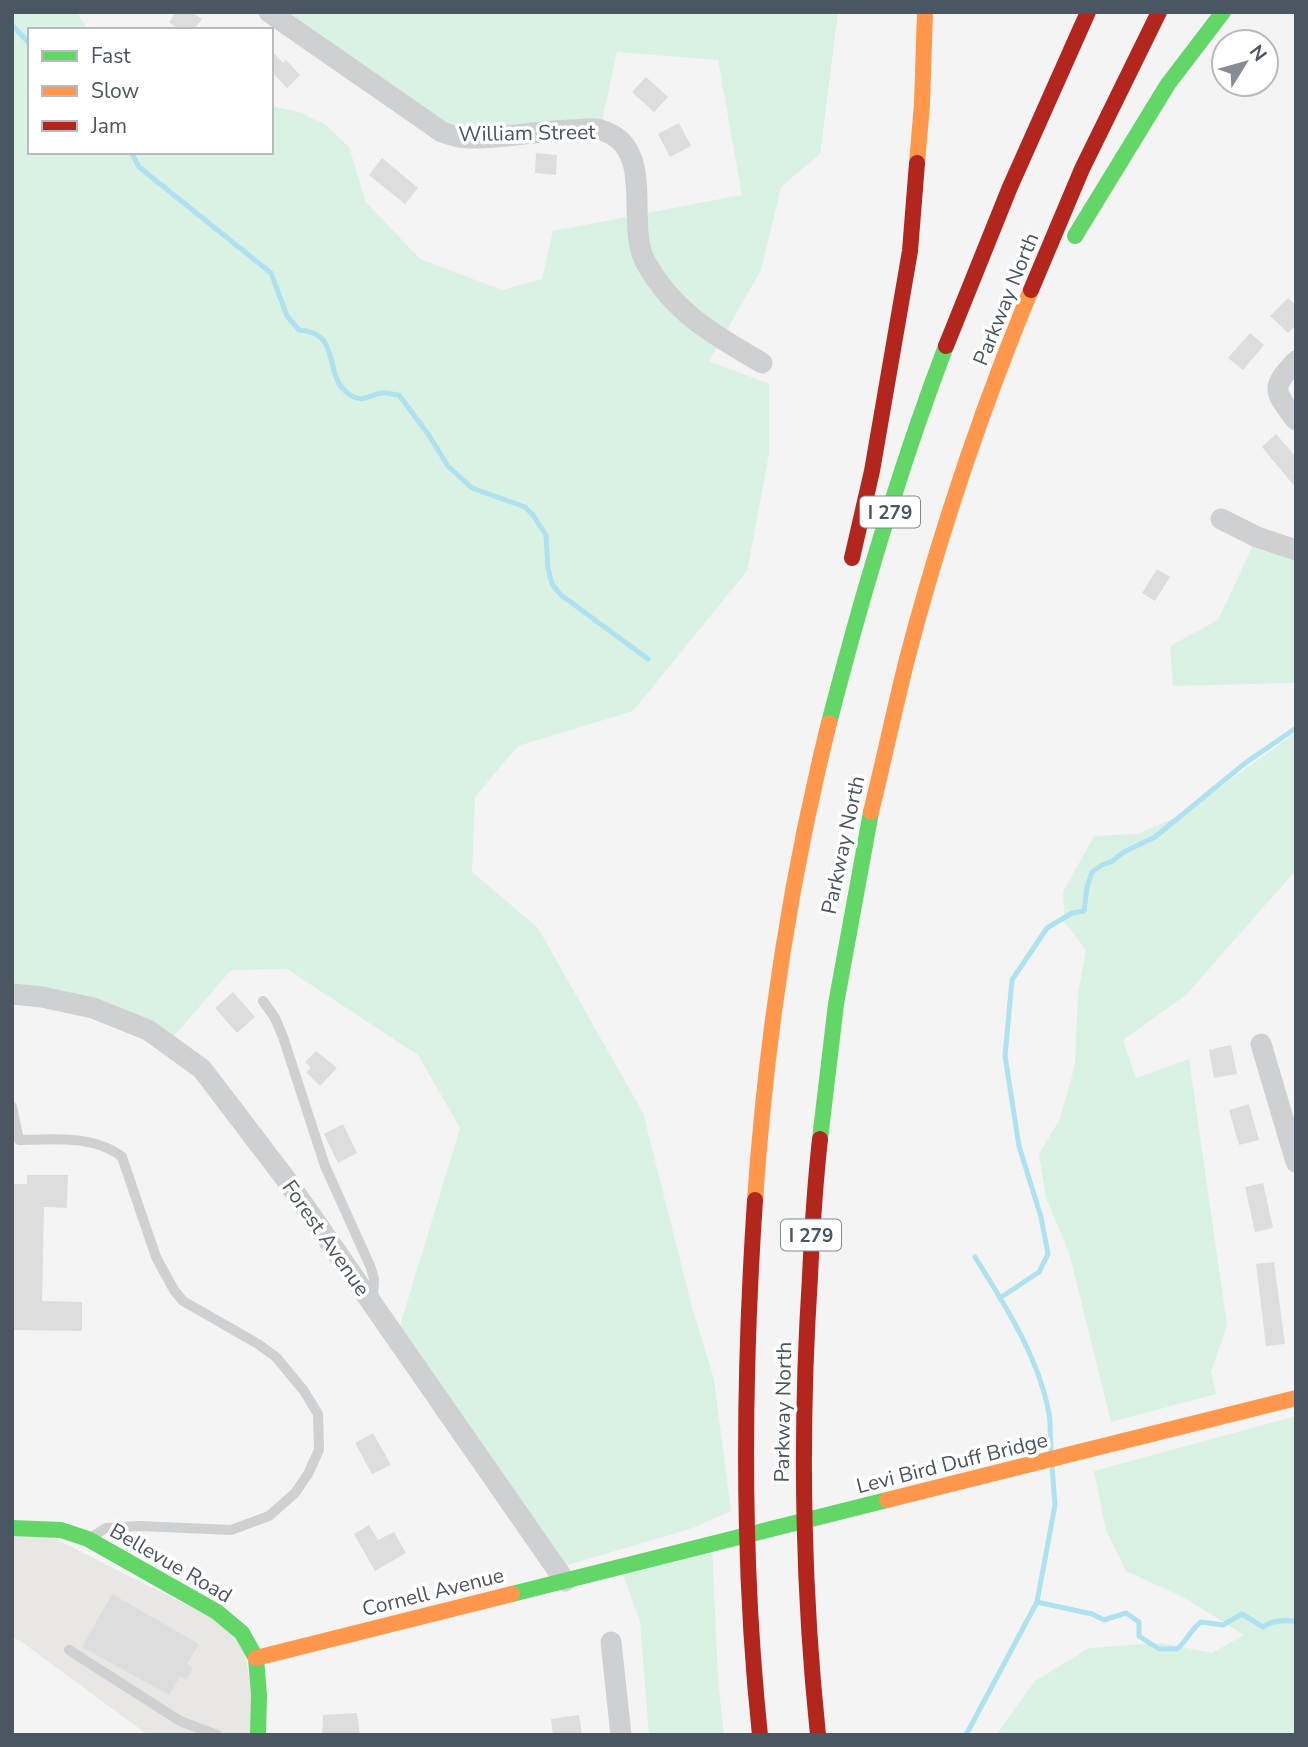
<svg xmlns="http://www.w3.org/2000/svg" width="1308" height="1747" font-family="'Nunito Sans',sans-serif">
  <style>
    .commercial { fill: #e8e7e3 }
    .green { fill: #d9f2e3 }
    .lines { fill: none; stroke-linecap: round; stroke-linejoin: round }
    .stream { stroke: #aee2f0; stroke-width: 5 }
    .building { fill: #ddddde }
    .lane { stroke: #ced0d2; stroke-width: 10 }
    .street { stroke: #ced0d2; stroke-width: 21 }
    .fast { stroke: #63d668; stroke-width: 16 }
    .slow { stroke: #ff974d; stroke-width: 16 }
    .jam { stroke: #b3261e; stroke-width: 16 }
    .labels { text-anchor: middle; stroke-width: 7; stroke-linejoin: round; paint-order: stroke }
    .shield { fill: #fff; stroke: #808990; stroke-width: 2 }
    .shield-label { font-size: 19px; font-weight: bold; fill: #4a5661 }
    .street-label { font-size: 21px; fill: #4a5661; stroke: #fff }
  </style>
  <rect width="100%" height="100%" fill="#f4f4f4"/>
  <path class="commercial" d="M32 1527 242 1633 258 1735H148L19 1640 12 1638V1528Z"/>
  <g class="green">
    <path d="M12 12H77L88 30H30V152H271V106L299 112 326 125 349 147 366 202 420 259 502 290 542 279 553 231 742 195 718 60 617 52 600 130 465 139 269 12H838L820 154 781 187 761 270 709 361 769 384V454L747 571 633 711 518 746 475 797 472 872 538 928 643 1113 693 1311 714 1379 731 1511 690 1529 557 1568 396 1339 460 1128 418 1055 287 969 231 970 168 1043 148 1030 12 994Z"/>
    <path d="M1257 537 1296 550V685L1294 683 1173 686 1170 646 1218 620Z"/>
    <path d="M1296 732V870L1187 994 1123 1040 1136 1078 1189 1059 1227 1325 1211 1372 1216 1394 1111 1422 1069 1252 1046 1198 1039 1154 1060 1119 1075 1065 1078 994 1086 950 1065 923 1063 892 1094 836 1137 834 1182 815Z"/>
    <path d="M1296 1416V1735H996L1035 1681 1089 1648 1161 1643 1212 1653 1244 1635 1185 1598 1126 1571 1106 1530 1094 1471Z"/>
    <path d="M712 1545 718 1680 724 1735H649L640 1621 620 1567Z"/>
  </g>
  <g class="lines">
    <g class="stream">
      <path d="M12 25 30 44"/>
      <path d="M131 152 139 167 271 273 287 316 299 330C344 333 321 376 350 395 364 404 370 394 382 393 387 392 394 395 399 395L428 434 448 466 472 488 525 507 533 515 546 535 548 568 552 584 561 595 648 659"/>
      <path d="M975 1257C1005 1305 1038 1356 1049 1413 1051 1425 1050 1438 1051 1450"/>
      <path d="M1000 1298 1039 1272 1048 1254 1041 1217 1019 1146 1005 1056 1012 980 1047 928 1072 913 1084 911 1087 887 1092 872 1102 865 1111 862 1124 852 1155 837 1244 764 1296 728"/>
      <path d="M1037 1602 1092 1614 1104 1620 1126 1613 1139 1622V1636L1159 1649H1177C1188 1640 1189 1631 1201 1622L1223 1625 1242 1614 1263 1627C1272 1620 1284 1620 1296 1621"/>
      <path d="M966 1735 1037 1602 1055 1505 1052 1467"/>
    </g>
  </g>
  <g class="building">
    <path d="M176 12H192L202 19 193 30H179L169 22Z"/>
    <path d="M271 50 283 63 286 60 300 75 287 88 271 71Z"/>
    <path d="M646 77 668 97 654 112 632 92Z"/>
    <path d="M679 123 691 146 670 157 658 134Z"/>
    <path d="M536 153 557 155 556 175 535 173Z"/>
    <path d="M382 158 418 188 405 204 369 175Z"/>
    <path d="M1288 298 1296 305V325L1288 333 1270 316Z"/>
    <path d="M1250 333 1264 345 1243 370 1228 358Z"/>
    <path d="M1276 434 1296 457V488L1262 447Z"/>
    <path d="M1157 569 1170 577 1155 601 1142 593Z"/>
    <path d="M233 992 255 1017 237 1033 215 1008Z"/>
    <path d="M1231 1045 1237 1074 1214 1078 1209 1050Z"/>
    <path d="M316 1051 337 1068 320 1086 306 1072 311 1068 305 1062Z"/>
    <path d="M1249 1104 1259 1140 1239 1145 1229 1110Z"/>
    <path d="M343 1124 357 1153 338 1163 324 1134Z"/>
    <path d="M27 1175H68L67 1208 44 1207 42 1301 82 1302V1331L12 1330V1184H27Z"/>
    <path d="M1263 1183 1273 1228 1255 1232 1245 1187Z"/>
    <path d="M1274 1262 1285 1344 1266 1346 1256 1264Z"/>
    <path d="M373 1433 391 1465 372 1474 355 1443Z"/>
    <path d="M369 1525 378 1540 394 1532 406 1553 375 1571 354 1534Z"/>
    <path d="M112 1594 199 1644 187 1664 193 1668 186 1680 180 1676 169 1695 82 1647Z"/>
    <path d="M357 1713 360 1735H322L323 1715Z"/>
    <path d="M579 1715 582 1735H553L551 1719Z"/>
  </g>
  <g class="lines">
    <g class="lane">
      <path d="M263 1001 275 1018 283 1037 325 1166 371 1268 374 1279 373 1301"/>
      <path d="M12 1107 19 1140C52 1139 95 1135 122 1157L156 1257 174 1290 183 1301 258 1344 276 1357 304 1391 318 1414 319 1450 308 1474 295 1493 269 1516 231 1530 139 1526 106 1528 90 1538"/>
      <path d="M69 1650 180 1721 217 1735"/>
    </g>
    <g class="street">
      <path d="M269 12 442 132C450 135 459 138 468 138 501 139 535 131 569 130 579 130 592 127 601 130 658 147 624 224 646 263 674 313 714 335 762 363"/>
      <path d="M1296 361C1269 389 1275 392 1296 420"/>
      <path d="M1221 519 1257 537 1296 550"/>
      <path d="M12 994 42 997 93 1008 148 1030 202 1069 285 1178 565 1581"/>
      <path d="M1261 1044 1296 1162"/>
      <path d="M611 1642 621 1735"/>
    </g>
    <g class="fast">
      <path d="M1075 236 1168 84 1223 12"/>
      <path d="M829 723C862 595 899 469 946 346"/>
      <path d="M820 1139 836 1004 871 812"/>
      <path d="M12 1528 61 1530 88 1539 217 1612 242 1633 256 1658 259 1695 258 1735"/>
      <path d="M512 1594 887 1500"/>
    </g>
    <g class="slow">
      <path d="M917 163 922 104 925 12"/>
      <path d="M871 812C883 763 894 712 906 663 939 536 981 410 1031 290"/>
      <path d="M755 1200C766 1040 790 879 829 723"/>
      <path d="M887 1500 1296 1398"/>
      <path d="M256 1658 512 1594"/>
    </g>
    <g class="jam">
      <path d="M1031 290 1082 169 1159 12"/>
      <path d="M946 346 1010 187 1088 12"/>
      <path d="M852 558 872 471 910 251 917 163"/>
      <path d="M755 1200C743 1379 741 1557 760 1735"/>
      <path d="M818 1735C802 1582 800 1430 810 1277 812 1231 815 1185 820 1139"/>
    </g>
  </g>
  <g class="labels">
    <g class="shield">
      <rect x="860" y="496.5" width="60" height="31" rx="5"/>
      <rect x="781" y="1219.5" width="60" height="31" rx="5"/>
    </g>
    <g class="shield-label">
      <text x="890" y="519">I 279</text>
      <text x="811" y="1242">I 279</text>
    </g>
    <g class="street-label">
      <text transform="translate(527 133) rotate(-1)" y="7">William Street</text>
      <text transform="translate(1006 299) rotate(-68)" y="7">Parkway North</text>
      <text transform="translate(843 845) rotate(-78)" y="7">Parkway North</text>
      <text transform="translate(326 1238) rotate(55)" y="7">Forest Avenue</text>
      <text transform="translate(783 1412) rotate(-89)" y="7">Parkway North</text>
      <text transform="translate(952 1463) rotate(-14)" y="7">Levi Bird Duff Bridge</text>
      <text transform="translate(171 1563) rotate(30)" y="7">Bellevue Road</text>
      <text transform="translate(433 1592) rotate(-14)" y="7">Cornell Avenue</text>
    </g>
  </g>
  <rect width="1308" height="1747" fill="none" stroke="#4a5661" stroke-width="28"/>
  <rect x="28" y="28" width="245" height="126" fill="#ffffff" stroke="#b7bbc0" stroke-width="2"/>
  <rect x="42" y="51" width="35" height="10" fill="#63d668" stroke="#b7bbc0" stroke-width="2"/>
  <text x="91" y="63" font-size="21" fill="#4a5661">Fast</text>
  <rect x="42" y="86" width="35" height="10" fill="#ff974d" stroke="#b7bbc0" stroke-width="2"/>
  <text x="91" y="98" font-size="21" fill="#4a5661">Slow</text>
  <rect x="42" y="121" width="35" height="10" fill="#b3261e" stroke="#b7bbc0" stroke-width="2"/>
  <text x="91" y="133" font-size="21" fill="#4a5661">Jam</text>
  <g transform="translate(1245 63) rotate(53)"><circle r="33" fill="#ffffff" stroke="#b7bbc0" stroke-width="2"/>
  <path d="M0-5L12 26L0 18L-12 26Z" fill="#868d94"/>
  <text y="-10" font-size="19" font-weight="bold" text-anchor="middle" fill="#4a5661">N</text>
  </g>
</svg>
